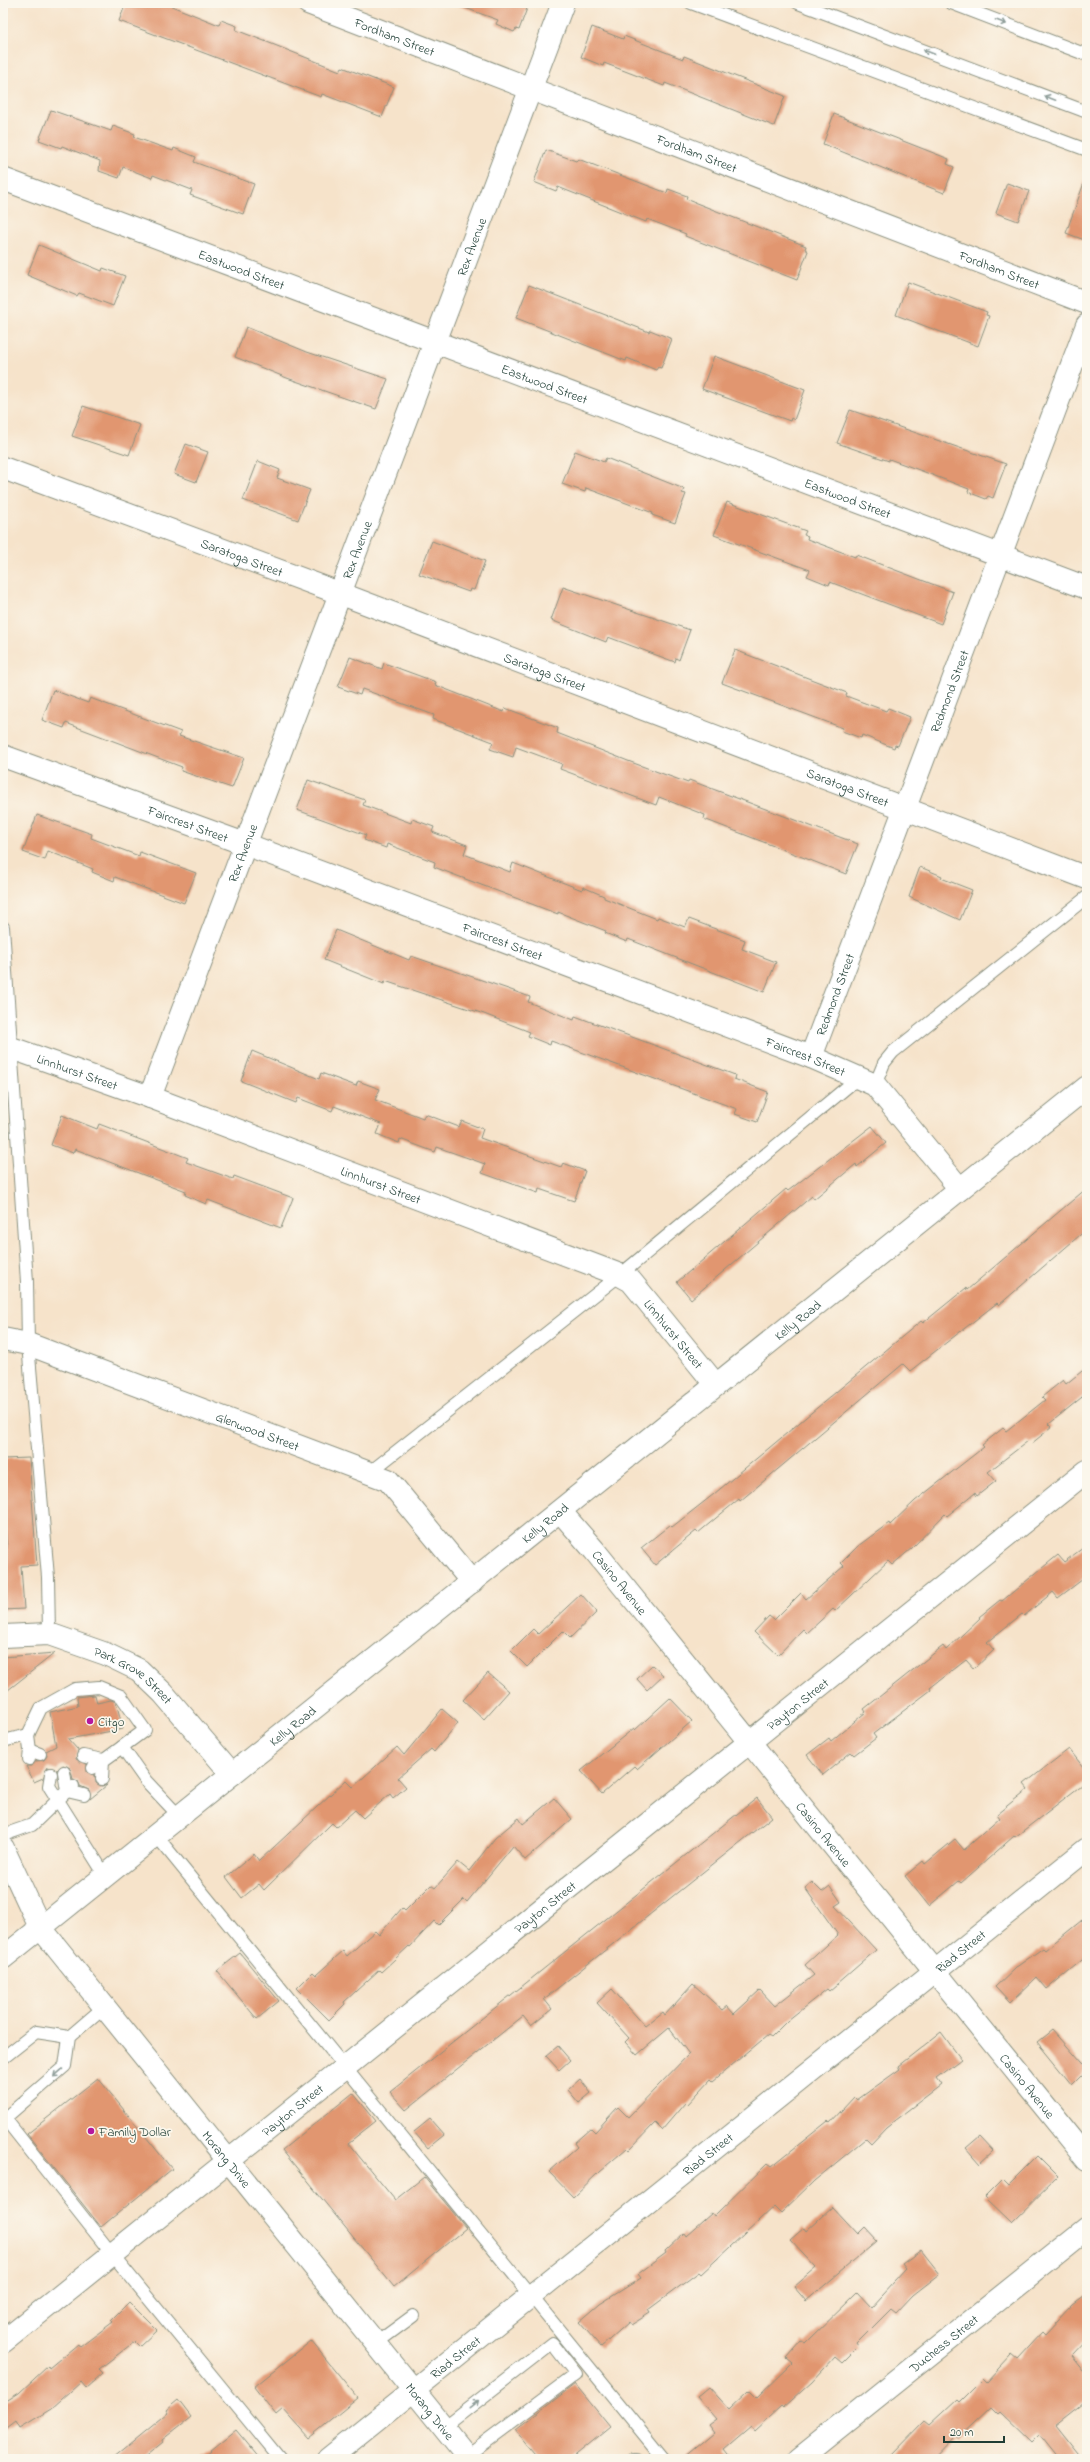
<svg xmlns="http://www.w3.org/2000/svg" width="1090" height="2462" font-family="'Indie Flower',sans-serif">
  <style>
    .building { fill: #e19670 }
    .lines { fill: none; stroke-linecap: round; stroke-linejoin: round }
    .lane-casing { stroke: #8a907f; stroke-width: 14 }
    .street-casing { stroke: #8a907f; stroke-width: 24 }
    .secondary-casing { stroke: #8a907f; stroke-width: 24 }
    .lane { stroke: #fff; stroke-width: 12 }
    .street { stroke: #fff; stroke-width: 22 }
    .secondary { stroke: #fff; stroke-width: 22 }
    .oneway { stroke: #8f9e9a }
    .poi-dot { fill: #b5179e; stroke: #fbf7ec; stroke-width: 1.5 }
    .labels { text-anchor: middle; stroke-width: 3.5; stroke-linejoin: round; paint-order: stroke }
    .street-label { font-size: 13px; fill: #1f3d34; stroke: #fbf7ec }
    .poi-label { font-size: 13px; fill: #1f3d34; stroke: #fbf7ec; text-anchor: start }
  </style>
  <rect width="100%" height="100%" fill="#fbf7ec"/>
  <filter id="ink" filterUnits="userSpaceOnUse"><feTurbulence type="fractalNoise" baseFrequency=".025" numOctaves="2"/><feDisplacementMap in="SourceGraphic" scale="8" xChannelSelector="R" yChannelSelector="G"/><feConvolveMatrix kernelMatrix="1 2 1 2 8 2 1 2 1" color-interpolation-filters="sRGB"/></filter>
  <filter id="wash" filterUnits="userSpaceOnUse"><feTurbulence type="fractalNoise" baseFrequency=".012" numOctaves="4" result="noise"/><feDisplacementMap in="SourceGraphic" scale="16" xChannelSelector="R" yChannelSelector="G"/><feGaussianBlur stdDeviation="0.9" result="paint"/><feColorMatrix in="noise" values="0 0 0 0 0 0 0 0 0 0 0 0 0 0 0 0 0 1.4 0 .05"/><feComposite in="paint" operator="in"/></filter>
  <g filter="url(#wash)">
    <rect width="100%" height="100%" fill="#f6e3ca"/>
    <g id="blocks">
      <g class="building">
        <path d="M126 3H164L219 25 221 20 237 26 236 30 272 44 340 71 342 67 394 87 382 117 322 94 321 97 119 21Z"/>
        <path d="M458 3H529L519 30 516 29 514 32 496 24 498 20 457 5Z"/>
        <path d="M592 27 623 39 624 36 683 59 684 56 785 96 774 126 665 83 664 86 604 63 603 66 581 57Z"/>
        <path d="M51 110 111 131 113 126 135 134 134 137 173 151 174 148 196 157 194 162 254 184 243 214 190 195 192 190 153 175 152 178 123 167 119 178 99 171 100 161 62 146 61 148 39 140Z"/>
        <path d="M834 114 949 159 947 164 954 167 944 193 823 144Z"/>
        <path d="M546 150 576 161 578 159 667 193 668 189 687 196 686 199 806 246 805 249 808 251 797 280 685 236 686 234 647 219 646 222 558 187 556 191 534 182Z"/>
        <path d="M1085 180 1087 181V241L1066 233Z"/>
        <path d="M1007 183 1029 191 1018 221 996 213Z"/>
        <path d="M39 245 102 271 103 268 125 276 113 306 79 293 77 296 27 275Z"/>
        <path d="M908 282 987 312 986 315 989 316 978 346 896 315Z"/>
        <path d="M529 285 649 332 650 330 672 339 661 368 658 367 656 370 627 358 626 361 516 318Z"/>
        <path d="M246 327 307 352 388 379 376 409 287 378 235 357Z"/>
        <path d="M714 356 805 390 794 420 791 418 790 421 702 389Z"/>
        <path d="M83 406 140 425 129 455 72 436Z"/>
        <path d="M850 410 1006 464 993 498 988 496 986 499 968 492 969 489 922 471 889 459V461L837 443Z"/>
        <path d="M186 444 208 452 196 482 174 474Z"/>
        <path d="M575 451 604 462 606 458 684 489 682 493 686 494 675 523 652 515 653 513 586 488 585 492 562 484Z"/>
        <path d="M258 461 280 470 277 478 310 490 298 520 243 500Z"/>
        <path d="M727 502 806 531 804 535 808 536 807 539 855 557 856 555 953 592 941 624 830 582 829 585 807 576 810 570 714 535Z"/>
        <path d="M432 541 485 561 474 590 470 589 469 592 419 574Z"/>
        <path d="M563 587 690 630 679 660 676 658 675 662 608 637 606 642 551 620Z"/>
        <path d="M735 650 847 693 846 696 886 711 888 708 910 717 898 746 895 745 894 748 862 735 861 738 842 731 843 728 722 683Z"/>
        <path d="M350 657 382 669 384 663 414 674 436 682 435 685 504 712 505 708 558 728 557 733 628 761 688 783 689 780 858 844 846 874 704 819 705 815 659 797 656 805 560 769 562 764 516 747 513 757 490 749 493 742 433 719 434 715 362 689 360 695 338 687Z"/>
        <path d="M53 690 88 703 90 698 181 732 179 736 244 758 232 788 181 771 182 767 66 723 64 728 42 720Z"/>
        <path d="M308 780 365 800 363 805 411 823 412 819 434 827 432 832 467 845 464 854 510 872 513 863 582 890 583 887 604 896V898L657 919 658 917 685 927 689 919 745 940 742 949 776 962 764 992 628 939 627 942 605 933 606 931 558 912V914L468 880 434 867 435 862 387 844 386 848 364 840 366 835 297 810Z"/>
        <path d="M37 815 92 834 91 838 139 856 140 852 196 873 184 903 115 877 114 881 92 872 93 869 48 851 45 860 23 852Z"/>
        <path d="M920 867 942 876 941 878 972 890 960 920 909 897Z"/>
        <path d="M336 930 409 960 411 956 508 989 530 997 528 1002 574 1020 575 1016 735 1075 734 1079 768 1092 757 1122 735 1114 737 1109 551 1041 550 1045 528 1036 530 1032 484 1014 385 981 384 984 324 960Z"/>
        <path d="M252 1051 319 1079 321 1073 356 1086 358 1081 380 1089 375 1100 423 1118 425 1114 459 1127 462 1121 483 1129 480 1138 561 1167 563 1163 585 1171 574 1201 539 1189 538 1193 482 1173 485 1164 437 1147 435 1152 400 1139 399 1143 377 1134 381 1124 334 1106 332 1111 298 1098 296 1103 241 1081Z"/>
        <path d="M62 1115 97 1129 99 1124 188 1158 186 1162 233 1179 234 1176 293 1198 281 1228 208 1200 206 1204 185 1195 186 1191 75 1149 73 1153 51 1145Z"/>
        <path d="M872 1126 886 1143 857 1167 856 1164 814 1199 812 1196 691 1299 677 1282 786 1189 788 1191Z"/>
        <path d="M1087 1188V1229L999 1305 997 1303 910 1371 903 1364 740 1501 739 1499 698 1533 696 1531 655 1565 641 1548 670 1525 672 1527 714 1494 921 1321 923 1323 966 1288 967 1290Z"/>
        <path d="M1087 1367V1393L1049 1424 1052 1427 1031 1444 1028 1441 988 1472 996 1481 977 1496 975 1493 947 1516 945 1514 912 1548 892 1565 888 1561 852 1595 835 1611 833 1609 807 1633 803 1629 778 1655 754 1632 769 1616 774 1620 801 1593 806 1599 844 1566 841 1563 858 1546 889 1523 890 1525 915 1501 984 1447 982 1445 1003 1428 1006 1431 1045 1400 1042 1397 1063 1380 1066 1384Z"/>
        <path d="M29 1458 37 1565 21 1566 24 1609 3 1610V1548H7L3 1503V1459Z"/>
        <path d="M1087 1545V1576L1058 1598 1053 1592 1024 1616 1022 1614 987 1642 994 1650 974 1669 966 1660 930 1688 931 1690 873 1734 876 1738 854 1755 851 1752 823 1775 807 1755 829 1738 831 1741 866 1712 864 1709 943 1646 946 1650 980 1618 979 1617 1000 1600 1002 1601 1058 1555 1064 1562Z"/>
        <path d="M581 1594 597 1612 570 1638 563 1631 527 1667 511 1651 533 1629 538 1634Z"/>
        <path d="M55 1653 3 1694V1657Z"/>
        <path d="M652 1665 663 1675 647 1690 637 1679Z"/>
        <path d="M488 1673 509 1691 484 1719 463 1700Z"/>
        <path d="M95 1695 97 1703 111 1700 116 1702 123 1729 68 1739 78 1750 76 1759 87 1764V1772L95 1775 96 1783 101 1786 107 1785 90 1799 89 1790 80 1786 78 1781 73 1779 70 1768 63 1765 57 1770 48 1767 43 1778 34 1782 26 1766H32L36 1761 44 1760 47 1756 46 1751 56 1746 50 1712 78 1706 77 1697Z"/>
        <path d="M670 1698 692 1721 637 1769 634 1766 602 1794 581 1771 634 1728 635 1730Z"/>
        <path d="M442 1709 458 1723 434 1752 431 1749 398 1778 406 1787 393 1798 390 1794 363 1818 355 1810 336 1827 332 1823 264 1890 259 1884 242 1898 226 1877 254 1854 259 1861 346 1780 353 1787 397 1747 404 1755Z"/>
        <path d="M1069 1749 1087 1772V1781L1015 1837 1014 1836 961 1883 959 1881 929 1906 905 1876 923 1861 925 1864 955 1839 964 1850 1000 1818 997 1814 1028 1789 1024 1784Z"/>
        <path d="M554 1798 572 1819 525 1860 513 1846 467 1902 464 1899 438 1925 434 1921 410 1947 409 1946 381 1972 379 1970 344 2002 345 2004 329 2020 297 1988 313 1972 316 1975 343 1951 347 1956 375 1931 379 1935 402 1908 405 1911 431 1885 435 1888 458 1862 469 1871 495 1838 519 1818 523 1824Z"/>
        <path d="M757 1798 772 1817 544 1999 552 2009 531 2026 523 2016 406 2110 390 2092Z"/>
        <path d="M812 1882 822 1892 830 1886 841 1902 835 1906 876 1950 829 1991 827 1989 788 2020 771 2037 768 2035 713 2081 711 2079 687 2105 685 2103 662 2130 655 2123 629 2150 627 2148 599 2172 573 2197 549 2172 577 2147 574 2143 591 2128 595 2132 618 2107 628 2117 689 2054 669 2028 637 2055 625 2042 629 2038 597 2003 612 1989 645 2026 663 2012 665 2015 693 1984 722 2010 727 2006 734 2014 760 1990 775 2006 814 1975 805 1965 838 1935 805 1888Z"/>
        <path d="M1087 1916V1956L1047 1989 1037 1977 1010 2003 995 1987 1015 1968 1043 1948 1045 1950Z"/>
        <path d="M240 1953 279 2001 257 2019 217 1971Z"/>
        <path d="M1052 2030 1087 2070 1072 2085 1037 2042Z"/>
        <path d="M941 2032 961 2059 936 2078 941 2085 886 2127 870 2144 865 2139 814 2181 781 2213 774 2206 701 2274 699 2272 648 2310 650 2313 631 2325 629 2322 601 2347 579 2322 600 2304 641 2278 638 2274 666 2253 665 2251 684 2233 686 2236 712 2213 714 2216 768 2163 772 2166 828 2121 830 2123 854 2097 857 2100 900 2069 898 2066Z"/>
        <path d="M558 2046 570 2060 559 2070 546 2056Z"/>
        <path d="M98 2078 172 2169 101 2227 27 2134Z"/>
        <path d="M580 2079 591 2093 579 2103 568 2090Z"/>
        <path d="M353 2093 376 2121 348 2143 395 2200 424 2177 466 2228 394 2287 282 2150Z"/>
        <path d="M430 2119 444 2135 428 2148 414 2132Z"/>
        <path d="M980 2136 994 2151 980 2164 966 2148Z"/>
        <path d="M1038 2156 1059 2177 1012 2223 985 2197 1002 2180 1008 2186Z"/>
        <path d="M832 2207 857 2234 864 2227 877 2241 806 2301 794 2287 816 2268 790 2240 804 2228 806 2231Z"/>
        <path d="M921 2250 940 2274 913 2295 896 2313 891 2309 856 2344 858 2347 842 2363 835 2357 812 2382 783 2408 781 2406 754 2431 751 2427 724 2450 731 2459H683L714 2433 708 2425 716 2419 697 2397 709 2387 729 2409 749 2390 757 2398 792 2364 786 2359 802 2341 805 2343 857 2292 871 2307 906 2269 902 2264Z"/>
        <path d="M1087 2295V2338L1071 2355 1087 2375V2400L1055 2425 1082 2459H1059L1039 2434 1031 2442 1000 2412 998 2414 991 2407 958 2438 955 2435 932 2459H888L925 2421 930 2425 957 2400 959 2402 983 2378 986 2381 1011 2354 1017 2359 1042 2332 1045 2335 1072 2306Z"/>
        <path d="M129 2302 157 2330 139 2347 134 2342 99 2369 103 2373 86 2388 81 2382 51 2409 20 2428 16 2421 3 2431V2403L19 2393 48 2366 49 2368 78 2344 80 2347 113 2322 111 2320Z"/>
        <path d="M311 2341 358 2398 309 2438 283 2409 276 2415 254 2387Z"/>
        <path d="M575 2384 610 2427 571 2459H540L516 2430Z"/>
        <path d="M178 2400 191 2417 162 2440 163 2442 142 2459H112L168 2413 166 2410Z"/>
        <path d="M236 2430 260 2459H200Z"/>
      </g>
    </g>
  </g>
  <g filter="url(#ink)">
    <use href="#blocks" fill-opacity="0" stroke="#8a907f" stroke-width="1"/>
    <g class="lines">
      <g class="lane-casing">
        <g id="lane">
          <path d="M691 3 1087 150"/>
          <path d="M798 3 1087 112"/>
          <path d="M951 3 1087 55"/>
          <path d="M3 927 27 1282 28 1344 48 1577 49 1634"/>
          <path d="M875 1085 884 1063 893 1052 1087 897"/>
          <path d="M369 1473 620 1275 858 1078"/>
          <path d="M28 1735 41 1708 75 1689 99 1687 121 1696 145 1730 122 1747"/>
          <path d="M3 1741 28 1735 30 1750"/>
          <path d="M83 1756 103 1760 102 1779"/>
          <path d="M29 1759 30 1750 40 1754"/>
          <path d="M93 1768 122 1747 146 1781 179 1816"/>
          <path d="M51 1774 49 1786 105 1875"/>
          <path d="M73 1786 67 1791 84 1795"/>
          <path d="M155 1834 664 2459"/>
          <path d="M3 1835 32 1825 67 1791 64 1772"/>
          <path d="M3 2058 36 2032 69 2037"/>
          <path d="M3 2116 112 2254 280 2459"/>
          <path d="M5 2118 65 2066 69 2037 104 2007"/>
          <path d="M375 2344 413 2316"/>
          <path d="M443 2428 552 2343 576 2374 466 2456"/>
          <path d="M635 2459H637"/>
        </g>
      </g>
      <g class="street-casing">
        <g id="street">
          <path id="s1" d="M308 3 1087 303"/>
          <path id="s2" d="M3 179 1087 588"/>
          <path id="s3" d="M3 468 339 593 1087 878"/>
          <path id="s4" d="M3 756 245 844 811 1057 875 1085 960 1189"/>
          <path id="s5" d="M3 1045 150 1097 620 1275 631 1281 716 1385"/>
          <path id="s6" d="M811 1057 1087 325"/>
          <path id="s7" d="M150 1097 563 3"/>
          <path id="s8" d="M3 1339 28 1344 388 1480 472 1582"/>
          <path id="s9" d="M560 1511 594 1550 1087 2159"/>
          <path id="s10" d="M3 1636 49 1634 106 1654 139 1670 163 1693 232 1774"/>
          <path id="s11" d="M3 2342 1087 1471"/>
          <path id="s12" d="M328 2459 1087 1849"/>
          <path id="s13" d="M799 2459 1087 2228"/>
        </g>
      </g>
      <g class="secondary-casing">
        <g id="secondary">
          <path id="s14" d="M3 1848 40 1927 469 2459"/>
          <path id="s15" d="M3 1958 1087 1087"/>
        </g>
      </g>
      <use href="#lane" class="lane"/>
      <use href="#street" class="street"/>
      <use href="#secondary" class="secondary"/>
    </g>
    <defs><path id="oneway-shaft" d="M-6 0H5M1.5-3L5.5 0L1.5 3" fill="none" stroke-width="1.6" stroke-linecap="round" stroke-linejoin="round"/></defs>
    <g class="oneway">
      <use href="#oneway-shaft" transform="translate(1001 22) rotate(21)"/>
      <use href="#oneway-shaft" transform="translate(929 52) rotate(-159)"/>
      <use href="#oneway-shaft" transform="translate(1050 98) rotate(-159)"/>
      <use href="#oneway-shaft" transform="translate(58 2073) rotate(139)"/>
      <use href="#oneway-shaft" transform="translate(474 2404) rotate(-38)"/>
    </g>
  </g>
  <g class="poi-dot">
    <circle cx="90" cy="1721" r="4"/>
    <circle cx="91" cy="2131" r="4"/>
  </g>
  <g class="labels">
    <g class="street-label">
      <text dy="5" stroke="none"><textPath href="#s1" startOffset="93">Fordham Street</textPath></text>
      <text dy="5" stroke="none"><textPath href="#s1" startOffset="417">Fordham Street</textPath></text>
      <text dy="5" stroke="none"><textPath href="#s7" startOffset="909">Rex Avenue</textPath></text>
      <text dy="5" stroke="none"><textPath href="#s2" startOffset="255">Eastwood Street</textPath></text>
      <text dy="5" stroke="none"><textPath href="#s1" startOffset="741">Fordham Street</textPath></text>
      <text dy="5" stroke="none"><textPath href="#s2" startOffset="579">Eastwood Street</textPath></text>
      <text dy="5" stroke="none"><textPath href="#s2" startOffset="903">Eastwood Street</textPath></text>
      <text dy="5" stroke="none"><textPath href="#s7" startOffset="585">Rex Avenue</textPath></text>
      <text dy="5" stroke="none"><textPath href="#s3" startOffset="255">Saratoga Street</textPath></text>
      <text dy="5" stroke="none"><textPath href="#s3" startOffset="579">Saratoga Street</textPath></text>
      <text dy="5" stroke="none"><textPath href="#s6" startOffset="391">Redmond Street</textPath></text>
      <text dy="5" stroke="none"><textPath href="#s3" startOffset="903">Saratoga Street</textPath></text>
      <text dy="5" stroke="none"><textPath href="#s4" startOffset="197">Faircrest Street</textPath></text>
      <text dy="5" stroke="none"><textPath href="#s7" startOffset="261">Rex Avenue</textPath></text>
      <text dy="5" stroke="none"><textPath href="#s4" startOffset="533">Faircrest Street</textPath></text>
      <text dy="5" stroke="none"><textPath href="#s6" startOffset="67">Redmond Street</textPath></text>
      <text dy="5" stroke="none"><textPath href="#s4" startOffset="857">Faircrest Street</textPath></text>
      <text dy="5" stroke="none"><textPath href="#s5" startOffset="79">Linnhurst Street</textPath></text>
      <text dy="5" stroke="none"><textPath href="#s5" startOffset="403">Linnhurst Street</textPath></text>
      <text dy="5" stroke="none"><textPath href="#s15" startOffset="1019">Kelly Road</textPath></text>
      <text dy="5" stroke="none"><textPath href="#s5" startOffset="739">Linnhurst Street</textPath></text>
      <text dy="5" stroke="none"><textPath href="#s8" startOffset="271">Glenwood Street</textPath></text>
      <text dy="5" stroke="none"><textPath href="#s15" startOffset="695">Kelly Road</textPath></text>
      <text dy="5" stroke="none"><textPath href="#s9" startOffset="93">Casino Avenue</textPath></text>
      <text dy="5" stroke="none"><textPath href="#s10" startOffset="141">Park Grove Street</textPath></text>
      <text dy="5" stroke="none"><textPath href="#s11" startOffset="1019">Payton Street</textPath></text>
      <text dy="5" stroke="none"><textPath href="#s15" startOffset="371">Kelly Road</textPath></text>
      <text dy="5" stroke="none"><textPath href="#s9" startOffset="417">Casino Avenue</textPath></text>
      <text dy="5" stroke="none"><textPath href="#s11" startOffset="695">Payton Street</textPath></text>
      <text dy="5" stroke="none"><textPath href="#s12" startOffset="811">Riad Street</textPath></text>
      <text dy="5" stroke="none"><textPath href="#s9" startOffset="741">Casino Avenue</textPath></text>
      <text dy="5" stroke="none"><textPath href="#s11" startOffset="371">Payton Street</textPath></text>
      <text dy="5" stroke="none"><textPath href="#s12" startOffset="487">Riad Street</textPath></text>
      <text dy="5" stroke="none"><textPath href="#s14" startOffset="385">Morang Drive</textPath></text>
      <text dy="5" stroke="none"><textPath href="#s13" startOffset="185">Duchess Street</textPath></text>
      <text dy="5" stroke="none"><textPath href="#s12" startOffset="163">Riad Street</textPath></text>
      <text dy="5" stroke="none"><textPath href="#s14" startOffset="709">Morang Drive</textPath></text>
    </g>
    <g class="poi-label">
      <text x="98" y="1726">Citgo</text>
      <text x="99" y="2136">Family Dollar</text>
    </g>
  </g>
  <rect width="1090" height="2462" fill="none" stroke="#fbf7ec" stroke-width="16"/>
  <path d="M944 2436v6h60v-6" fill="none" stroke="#1f3d34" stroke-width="2"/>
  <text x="950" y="2436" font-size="12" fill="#1f3d34" stroke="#fbf7ec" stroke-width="3" paint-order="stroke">20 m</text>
</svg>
